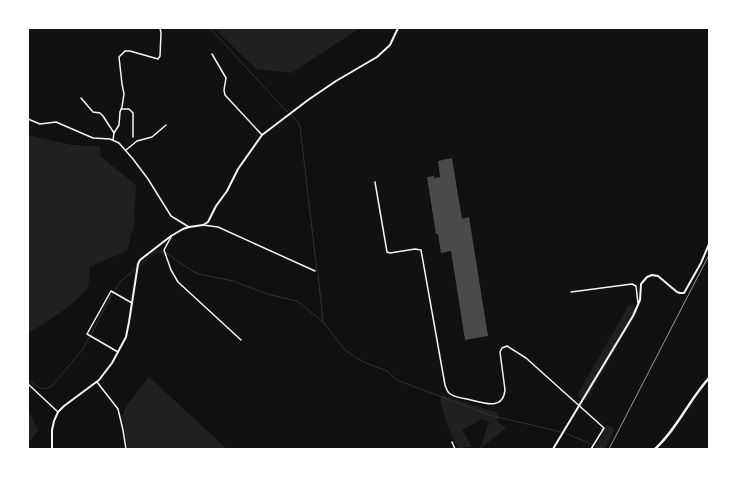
<svg xmlns="http://www.w3.org/2000/svg" width="737" height="477" font-family="'PT Sans',sans-serif">
  <style>
    .green { fill: #202020 }
    .lines { fill: none; stroke-linecap: round; stroke-linejoin: round }
    .stream { stroke: #333; stroke-width: 1 }
    .building { fill: #4a4a4a }
    .minor { stroke: #f5f5f5; stroke-width: 1.5 }
    .tertiary { stroke: #f5f5f5; stroke-width: 2 }
    .primary { stroke: #f5f5f5; stroke-width: 2.5 }
    .rail { stroke: #9a9a9a; stroke-width: 1 }
  </style>
  <rect width="100%" height="100%" fill="#111"/>
  <g class="green">
    <path d="M214 28H360L291 73 256 69Z"/>
    <path d="M28 135 71 145 100 146V156L136 185 134 225 127 251 89 267C89 272 90 280 88 285 84 299 41 326 28 333Z"/>
    <path d="M633 304 635 308 638 310 586 401 580 399 577 394 582 387 625 312 627 306Z"/>
    <path d="M149 377 227 449H128L122 416 126 406Z"/>
    <path d="M442 395 498 413 497 421 506 428 480 449 489 422 482 419 462 430 472 447 458 448 447 425 440 400Z"/>
    <path d="M28 410 38 430 28 444Z"/>
    <path d="M607 425 615 429 605 449H594Z"/>
  </g>
  <g class="lines">
    <g class="stream">
      <path d="M210 28 286 111 288 112"/>
      <path d="M291 114 299 124 300 127 317 271"/>
      <path d="M166 253 192 271 199 274 233 281 267 294 297 301 323 322 345 350 355 357 366 363 387 371 397 380 489 415 561 432"/>
      <path d="M139 266 155 252H163"/>
      <path d="M318 274 323 321"/>
      <path d="M28 380C36 385 42 393 52 386L83 349 114 291 121 281 136 268"/>
      <path d="M565 433 592 444"/>
      <path d="M595 445 604 449"/>
    </g>
  </g>
  <path class="building" d="M452 158 462 219 469 217 488 336 465 340 451 251 441 253 438 234H436L427 177 434 176V178L440 177 438 161Z"/>
  <g class="lines">
    <g class="minor">
      <path d="M212 54 226 78 224 90 225 95 262 135"/>
      <path d="M81 98 93 112 100 113 103 116 114 133"/>
      <path d="M121 109H129L133 113V137"/>
      <path d="M28 119 40 124 56 122 93 138 110 139 119 143 133 159 148 179 171 216 189 227"/>
      <path d="M113 140 114 133 119 125 120 112 122 107 124 94 122 84 119 57 125 51H130L158 59 160 56 161 33 160 28"/>
      <path d="M126 150 137 141 152 137 166 125"/>
      <path d="M375 182 387 252 390 253 415 249 421 250 445 385C446 388 447 391 449 393 453 397 461 398 467 399 481 402 503 412 505 390L500 352 502 348 507 346 526 358 604 428 591 449"/>
      <path d="M203 225 218 227 315 271"/>
      <path d="M171 237 164 250 171 270 178 282 241 340"/>
      <path d="M571 292 632 284 636 286 638 303"/>
      <path d="M118 352 87 334 111 291 132 303"/>
      <path d="M97 382 118 409 123 430 126 449"/>
      <path d="M28 384 58 412"/>
      <path d="M452 442 455 449"/>
    </g>
    <g class="tertiary">
      <path d="M52 449V430L54 421 58 412 64 406 99 380 112 363 126 337 129 322 138 264 140 260 171 236 183 229 189 227 203 225 208 222 216 206 227 191 238 169 262 135 308 100 336 81 377 57 390 45 398 28"/>
      <path d="M553 449 633 316 640 300 641 284 647 277 652 275 658 276 677 292 680 293H684L701 263 709 244"/>
    </g>
    <path class="primary" d="M655 449C677 429 689 400 709 378"/>
    <path class="rail" d="M609 449 709 255"/>
  </g>
  <rect width="737" height="477" fill="none" stroke="#ffffff" stroke-width="58"/>
</svg>
